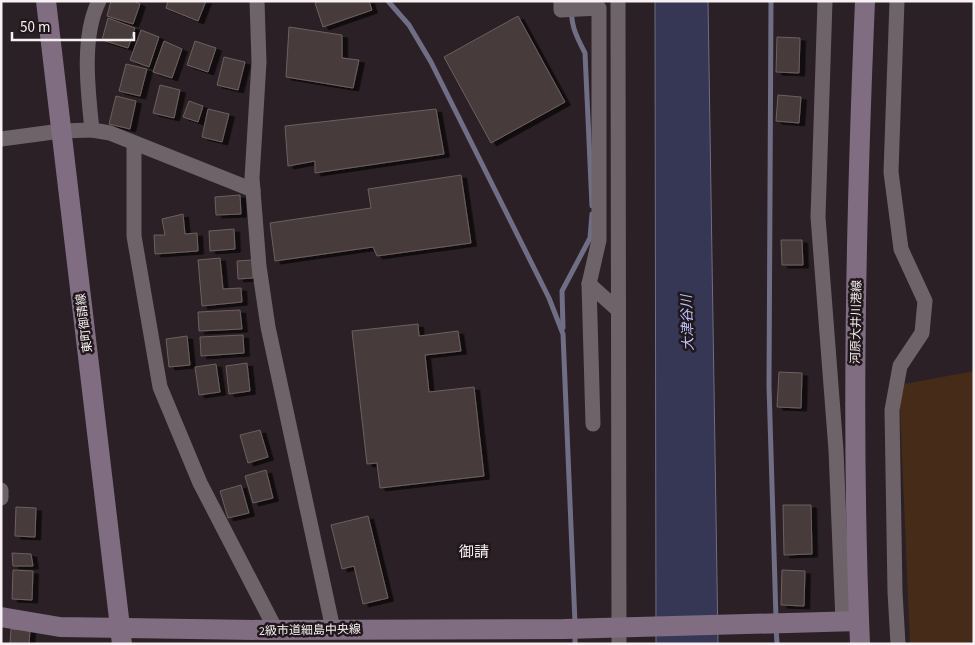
<svg xmlns="http://www.w3.org/2000/svg" width="975" height="645" font-family="'Source Sans 3','Noto Sans JP',sans-serif">
  <style>
    .green { fill: #452b18 }
    .water { fill: #363655; stroke: #706e85 }
    .lines { fill: none; stroke-linecap: round; stroke-linejoin: round }
    .stream { stroke: #706e85; stroke-width: 5 }
    .building { fill: #473b3b; stroke: #6d605f; filter: url(#shadow) }
    .street { stroke: #6e6368; stroke-width: 15 }
    .secondary { stroke: #816d82; stroke-width: 20 }
    .labels { text-anchor: middle; stroke-width: 5; stroke-linejoin: round; paint-order: stroke }
    .street-label { font-size: 12px; fill: #f8f1f4; stroke: #20171b }
    .water-label { font-size: 14px; font-style: italic; fill: #bec1fc; stroke: #20171b }
    .quarter-label { font-size: 15px; fill: #f8f1f4; stroke: #20171b }
  </style>
  <defs>
    <filter id="shadow"><feDropShadow dx="5.5" dy="3" stdDeviation="0" flood-color="#0009"/></filter>
  </defs>
  <rect width="100%" height="100%" fill="#2a2025"/>
  <path class="green" d="M974 371V644H910L899 385Z"/>
  <path class="water" d="M655 1H708L718 644H656Z"/>
  <g class="lines">
    <g class="stream">
      <path d="M388 1 409 25 431 62 549 298 563 334 575 623"/>
      <path d="M571 1C571 25 574 32 585 53L592 206"/>
      <path d="M771 1 769 386 776 618"/>
      <path d="M563 328 562 291 590 238 592 214"/>
      <path d="M776 627 777 644"/>
      <path d="M575 644V632"/>
    </g>
  </g>
  <g class="building">
    <path d="M111 1H134L140 4 133 24 107 16Z"/>
    <path d="M168 1H206L198 21 166 8Z"/>
    <path d="M319 1H369L372 10 323 27 315 3Z"/>
    <path d="M518 16 565 102 491 143 444 57Z"/>
    <path d="M108 18 135 28 128 48 102 40Z"/>
    <path d="M289 27 342 35V58L359 60 353 88 286 77Z"/>
    <path d="M141 30 159 37 149 67 130 60Z"/>
    <path d="M777 37 800 38 799 73 776 72Z"/>
    <path d="M164 41 182 49 172 78 153 72Z"/>
    <path d="M195 41 216 48 208 72 187 65Z"/>
    <path d="M224 57 245 62 238 90 217 85Z"/>
    <path d="M126 64 147 69 140 96 119 91Z"/>
    <path d="M160 85 180 90 174 118 153 113Z"/>
    <path d="M778 95 801 97 799 123 776 121Z"/>
    <path d="M116 96 136 101 130 129 109 124Z"/>
    <path d="M189 101 203 106 198 122 183 117Z"/>
    <path d="M208 109 229 114 222 142 202 137Z"/>
    <path d="M436 109 444 154 315 173V161L288 166 285 126Z"/>
    <path d="M461 175 471 243 377 256 373 247 275 261 270 223 371 208 368 189Z"/>
    <path d="M240 195 241 214 216 215 215 197Z"/>
    <path d="M183 214 185 234 197 233 198 251 155 254 154 235H165L162 219Z"/>
    <path d="M234 229 235 249 210 251 209 231Z"/>
    <path d="M781 240H802L803 265H782Z"/>
    <path d="M220 258 223 289 241 288 242 302 202 306 198 260Z"/>
    <path d="M252 260 253 278 238 279 237 261Z"/>
    <path d="M240 310 242 329 199 331 198 312Z"/>
    <path d="M418 324 419 336 458 331 461 351 425 355 429 392 474 387 484 476 380 488 377 463 367 464 352 331Z"/>
    <path d="M243 335 244 353 201 356 200 337Z"/>
    <path d="M187 336 190 365 169 367 166 339Z"/>
    <path d="M247 363 250 391 229 394 226 366Z"/>
    <path d="M216 364 220 392 199 395 195 367Z"/>
    <path d="M779 372 802 373 801 408 777 407Z"/>
    <path d="M260 430 268 457 248 463 240 435Z"/>
    <path d="M266 470 273 498 253 503 245 476Z"/>
    <path d="M241 485 249 513 228 518 220 491Z"/>
    <path d="M783 505H811L812 554 784 555Z"/>
    <path d="M16 507 36 508 35 537 15 536Z"/>
    <path d="M368 516 388 598 363 604 354 566 342 569 331 525Z"/>
    <path d="M12 553 31 554 33 566H13Z"/>
    <path d="M13 570 33 571 32 600 12 599Z"/>
    <path d="M782 570 805 571 804 606 781 605Z"/>
    <path d="M11 629 30 630 29 644H10Z"/>
  </g>
  <g class="lines">
    <g class="street">
      <path d="M99 1C81 37 88 91 92 130L110 133 253 190"/>
      <path d="M257 1 259 62 252 178 259 266 268 327 333 629"/>
      <path d="M561 1V10L599 8V240L589 284 593 424"/>
      <path d="M618 1 619 644"/>
      <path d="M825 1 818 217 836 450 843 622"/>
      <path d="M897 1 891 172 901 249 925 301 922 333 900 366 892 410 895 592 898 644"/>
      <path d="M1 139 61 131 92 130"/>
      <path d="M134 144V236L160 387 200 483 276 630"/>
      <path d="M589 284 618 310"/>
      <path d="M1 490V498"/>
    </g>
    <g class="secondary">
      <path d="M46 1 122 644"/>
      <path d="M1 617 60 627 264 630 564 629 859 621"/>
      <path d="M860 644C851 430 856 215 865 1"/>
    </g>
  </g>
  <g class="labels">
    <g class="street-label">
      <text transform="translate(856 322) rotate(-89)" y="4">河原大井川港線</text>
      <text transform="translate(84 323) rotate(-97)" y="4">東町御請線</text>
      <text transform="translate(310 630) rotate(-1)" y="4">2級市道細島中央線</text>
    </g>
    <g class="water-label">
      <text transform="translate(687 323) rotate(-92)" y="5">大津谷川</text>
    </g>
    <g class="quarter-label">
      <text x="474" y="557">御請</text>
    </g>
  </g>
  <rect width="975" height="645" fill="none" stroke="#f8f1f4" stroke-width="5"/>
  <path d="M12 32v8h122v-8" fill="none" stroke="#f8f1f4" stroke-width="2.5"/>
  <text x="20" y="32" font-size="15" fill="#f8f1f4" stroke="#20171b" stroke-width="4" paint-order="stroke">50 m</text>
</svg>
